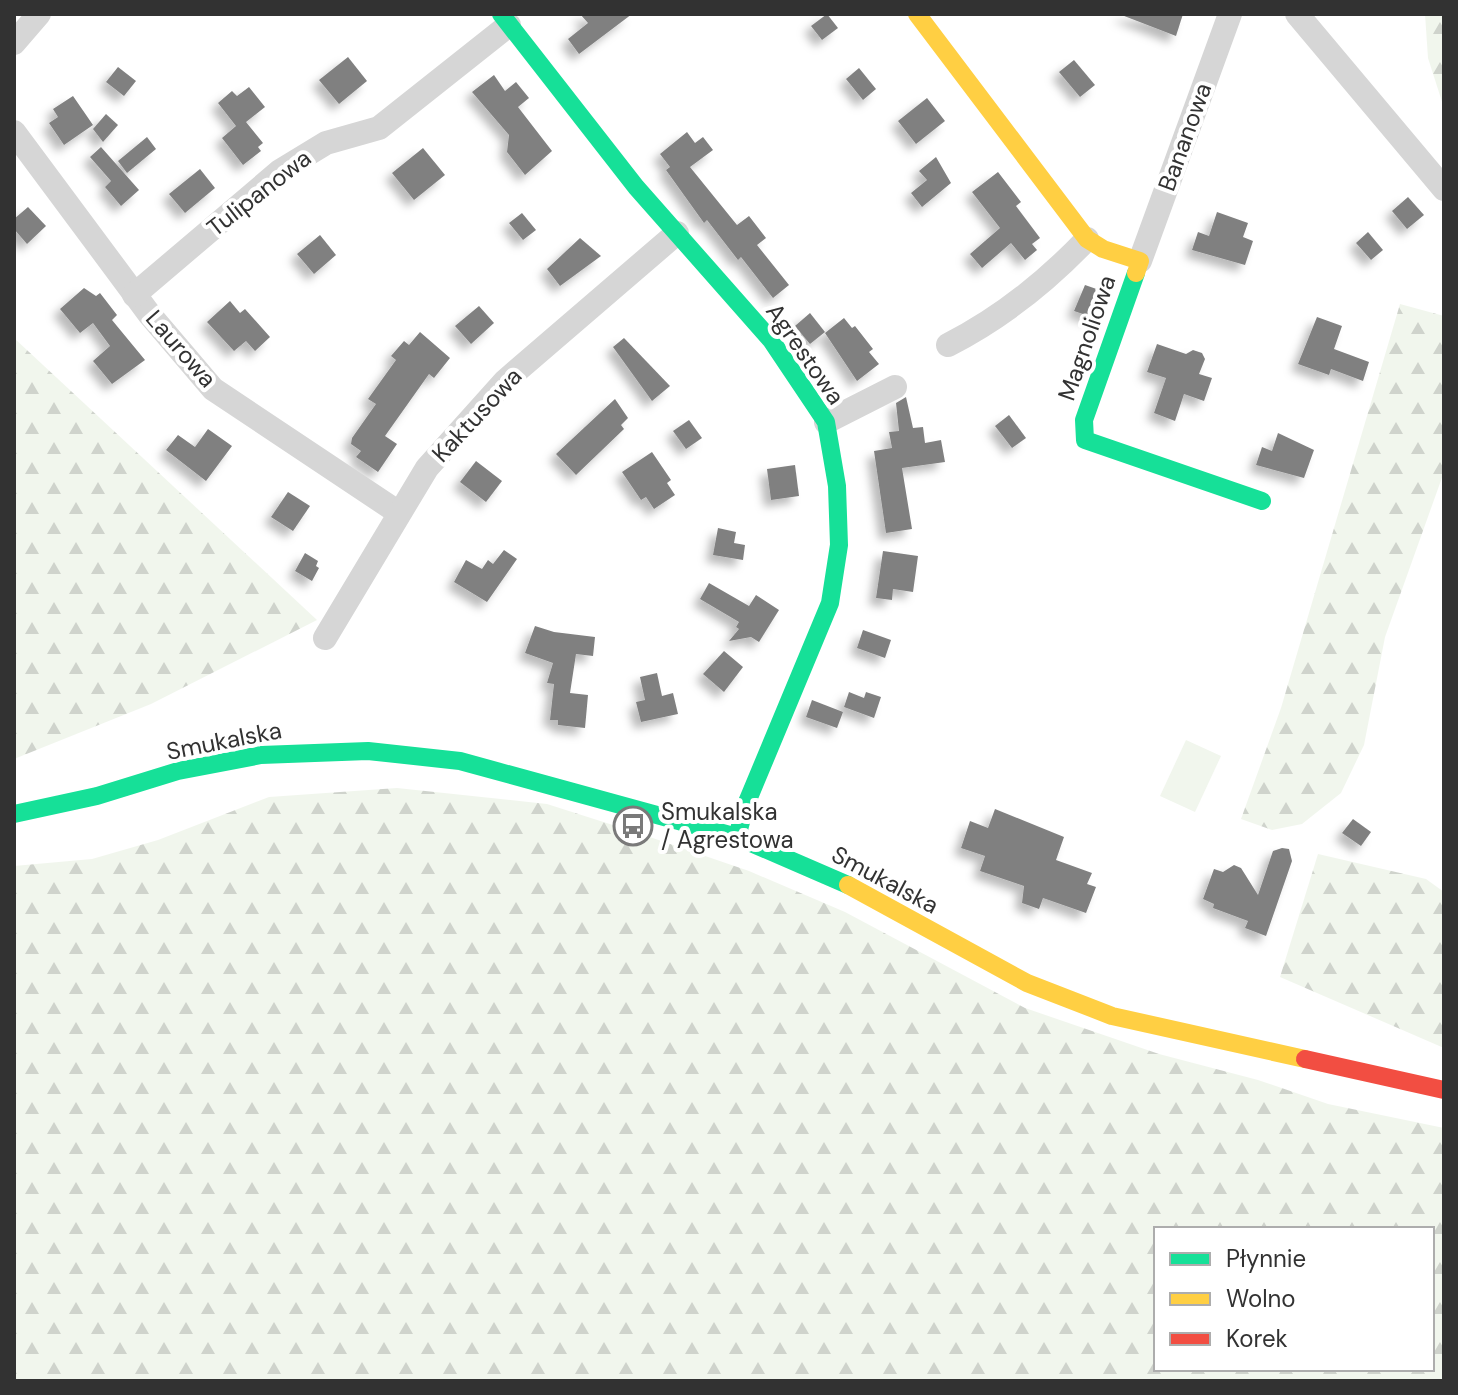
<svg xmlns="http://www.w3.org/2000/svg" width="1458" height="1395" font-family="'DM Sans',sans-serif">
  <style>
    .forest { fill: url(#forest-firs); fill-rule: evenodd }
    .pitch { fill: #f1f6ed }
    .building { fill: #808080; filter: url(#shadow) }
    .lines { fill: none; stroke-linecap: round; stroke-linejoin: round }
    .street { stroke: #d6d6d6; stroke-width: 24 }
    .fast { stroke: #16e098; stroke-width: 18 }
    .slow { stroke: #ffcf43; stroke-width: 18 }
    .jam { stroke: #f24e42; stroke-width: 18 }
    .labels { text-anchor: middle; stroke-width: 8; stroke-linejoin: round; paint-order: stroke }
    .street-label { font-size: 24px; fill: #323232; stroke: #fff }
    .poi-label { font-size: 24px; fill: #323232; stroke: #fff; text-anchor: start }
  </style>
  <defs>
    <pattern id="forest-firs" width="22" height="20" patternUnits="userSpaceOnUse" patternTransform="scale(2)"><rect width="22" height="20" fill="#f1f6ed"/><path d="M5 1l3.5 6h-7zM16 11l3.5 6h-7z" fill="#cfd3cc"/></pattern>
    <filter id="shadow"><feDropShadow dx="-7" dy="7" stdDeviation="4" flood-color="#0004"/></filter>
  </defs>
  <rect width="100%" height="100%" fill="#fff"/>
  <g class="forest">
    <path d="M1425 14H1444V108L1428 58Z"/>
    <path d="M1400 304 1444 316V472L1385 637 1364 745 1341 793 1302 824 1272 830 1241 819 1281 708Z"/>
    <path d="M14 338 317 620 151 704 14 759Z"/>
    <path d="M397 788 547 804 641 834 749 871 845 912 1025 1008 1159 1054 1258 1080 1328 1104 1444 1128V1381H14V866L92 859 158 840 269 797ZM1432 1229V1369H1156V1229Z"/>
    <path d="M1318 854 1426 879 1444 892V1048L1280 977Z"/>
  </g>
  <path class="pitch" d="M1186 740 1221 756 1195 812 1160 796Z"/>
  <g class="building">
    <path d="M580 14H632L579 54 568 39 588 23Z"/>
    <path d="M827 14 838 28 822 40 811 26Z"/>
    <path d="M1119 14H1183L1176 36Z"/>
    <path d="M348 57 367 81 339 104 319 80Z"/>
    <path d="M1074 60 1095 85 1080 97 1059 72Z"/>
    <path d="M118 67 136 81 124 96 106 82Z"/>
    <path d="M859 68 876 89 863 100 846 79Z"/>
    <path d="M494 75 505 91 516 82 529 98 518 107 552 151 525 175 507 152 509 135 472 92Z"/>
    <path d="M249 87 265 107 246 122 263 143 258 147 261 151 243 165 222 138 236 126 218 103 232 91 237 96Z"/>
    <path d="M73 96 93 125 64 145 49 123 58 117 53 109Z"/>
    <path d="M927 98 945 121 916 144 898 121Z"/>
    <path d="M106 114 118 125 103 142 93 129Z"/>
    <path d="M687 132 695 143 703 137 713 150 690 167 737 225 749 216 766 238 757 245 789 285 773 298 741 257 738 260 707 220 704 223 666 170 670 167 660 154Z"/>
    <path d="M147 137 156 149 127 173 118 161Z"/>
    <path d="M101 147 139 190 121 206 105 187 111 181 90 157Z"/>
    <path d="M423 148 445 175 414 200 392 173Z"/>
    <path d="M936 157 951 183 922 207 911 193 927 180 919 171Z"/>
    <path d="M200 169 215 188 185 213 169 194Z"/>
    <path d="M998 172 1021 202 1016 206 1040 238 1032 244 1037 250 1025 260 1011 243 982 268 970 254 1000 228 972 192Z"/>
    <path d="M1408 197 1424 215 1407 229 1392 211Z"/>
    <path d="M28 207 46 226 27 244 14 229V219Z"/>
    <path d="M1217 212 1248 223 1243 237 1253 241 1245 265 1192 250 1198 232 1209 236Z"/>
    <path d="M522 213 536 230 523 240 509 223Z"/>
    <path d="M1368 232 1383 250 1371 260 1356 243Z"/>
    <path d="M320 235 336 255 314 274 297 254Z"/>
    <path d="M580 238 601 256 560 286 547 269Z"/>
    <path d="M1085 285 1108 293 1095 318 1074 311Z"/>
    <path d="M84 288 96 296 100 293 117 315 112 320 145 360 112 384 93 361 110 346 93 323 80 333 60 309Z"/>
    <path d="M230 301 240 313 245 309 270 337 255 351 246 341 234 351 207 322Z"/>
    <path d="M479 306 494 323 471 344 455 326Z"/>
    <path d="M810 313 825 332 810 344 795 326Z"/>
    <path d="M1317 317 1342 326 1334 349 1369 362 1363 381 1331 369 1329 375 1298 364Z"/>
    <path d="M844 318 852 328 855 326 873 349 869 352 879 364 857 381 825 333Z"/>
    <path d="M420 332 450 358 434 378 429 374 385 436 397 444 378 472 356 457 361 451 351 444 352 438 376 404 368 399 396 360 391 356 404 341 409 345Z"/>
    <path d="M624 338 670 386 652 401 613 347Z"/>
    <path d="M1157 344 1186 354 1193 350 1202 353 1205 359 1199 374 1212 378 1204 401 1184 394 1175 421 1154 413 1166 378 1147 372Z"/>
    <path d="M906 397 913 428 923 427 925 443 941 440 945 462 902 468 912 529 886 533 874 451 892 448 889 432 899 431 896 403Z"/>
    <path d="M615 399 628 418 621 425 624 429 576 475 556 454Z"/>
    <path d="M1009 415 1026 438 1012 448 995 426Z"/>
    <path d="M689 420 702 438 686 449 673 431Z"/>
    <path d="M208 429 232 446 206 481 166 450 178 435 195 447Z"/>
    <path d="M1278 433 1314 450 1304 478 1256 465 1262 447 1272 451Z"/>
    <path d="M652 452 671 480 667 483 675 495 654 509 646 497 641 500 622 472Z"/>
    <path d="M476 461 502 481 486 502 460 482Z"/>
    <path d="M795 465 799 496 771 500 767 469Z"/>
    <path d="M288 492 310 506 293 531 271 517Z"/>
    <path d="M718 528 736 532 734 543 745 545 743 560 713 555Z"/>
    <path d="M504 550 517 559 487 602 454 582 466 560 482 569 488 560 493 564Z"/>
    <path d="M883 551 918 556 913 592 893 589 892 600 876 598Z"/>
    <path d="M305 553 318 561 316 566 319 568 312 581 295 571Z"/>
    <path d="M709 583 749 606 756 595 779 610 759 642 751 637 729 641 739 629 736 627 739 622 700 599Z"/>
    <path d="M535 626 554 632 595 637 593 656 576 654 570 693 588 695 585 728 558 725V720H550L554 684 547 683 553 663 525 653Z"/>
    <path d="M863 630 891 640 885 658 857 648Z"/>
    <path d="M724 651 743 667 724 692 703 674Z"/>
    <path d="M657 673 662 696 673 693 678 714 641 722 636 702 645 700 640 677Z"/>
    <path d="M849 692 864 698 866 692 881 697 874 718 844 707Z"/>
    <path d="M812 700 843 712 837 728 806 717Z"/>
    <path d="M995 809 1064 837 1056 860 1092 873 1087 884 1096 887 1086 913 1043 898 1039 909 1022 903 1024 886 980 871 985 856 961 848 970 821 988 828Z"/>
    <path d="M1353 819 1371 832 1361 846 1342 833Z"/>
    <path d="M1282 848 1289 849 1292 861 1266 936 1245 928 1248 921 1213 908 1214 904 1203 899 1214 869 1223 872 1234 865 1241 868 1258 895 1273 851Z"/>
  </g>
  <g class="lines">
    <g class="street">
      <path d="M1297 14 1444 189"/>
      <path d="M14 43 39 14"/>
      <path d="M14 132 150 315 213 389 399 513"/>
      <path d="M1140 261 1230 14"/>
      <path d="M134 295 280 171 326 143 379 128 509 25"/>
      <path d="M948 345C999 319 1048 280 1087 239"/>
      <path d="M826 422 895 387"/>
      <path d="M325 638 427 468 505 381 677 233"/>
    </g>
    <g class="fast">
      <path d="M501 14 636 187 771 340 826 422 837 486 839 545 830 603 745 807 737 837"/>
      <path d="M1136 273 1084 420 1085 440 1262 501"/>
      <path d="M14 814 97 796 178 771 261 755 368 751 460 761 737 837 848 885"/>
    </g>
    <g class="slow">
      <path d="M917 14 1087 239 1103 249 1140 261 1136 273"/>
      <path d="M848 885 1027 983 1112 1016 1305 1059"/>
    </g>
    <path class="jam" d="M1305 1059 1444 1090"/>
  </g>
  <defs>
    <g id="bus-ring" transform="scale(2)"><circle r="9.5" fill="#fff" stroke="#7a7a7a" stroke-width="1.5"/><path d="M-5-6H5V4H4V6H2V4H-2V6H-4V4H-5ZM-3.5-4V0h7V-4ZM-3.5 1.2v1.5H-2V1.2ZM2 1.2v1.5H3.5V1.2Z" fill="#7a7a7a"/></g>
  </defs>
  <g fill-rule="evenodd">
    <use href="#bus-ring" x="633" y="826"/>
  </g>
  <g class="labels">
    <g class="street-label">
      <text transform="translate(1185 137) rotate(-70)" y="8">Bananowa</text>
      <text transform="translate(259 193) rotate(-38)" y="8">Tulipanowa</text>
      <text transform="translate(1087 338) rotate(-71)" y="8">Magnoliowa</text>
      <text transform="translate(181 349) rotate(49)" y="8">Laurowa</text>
      <text transform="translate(805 354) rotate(55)" y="8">Agrestowa</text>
      <text transform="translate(477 415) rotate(-47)" y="8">Kaktusowa</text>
      <text transform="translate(224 741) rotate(-11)" y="8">Smukalska</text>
      <text transform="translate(885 880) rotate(28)" y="8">Smukalska</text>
    </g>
    <g class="poi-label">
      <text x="661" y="820">Smukalska<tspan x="661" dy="28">/ Agrestowa</tspan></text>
    </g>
  </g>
  <rect width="1458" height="1395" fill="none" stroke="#323232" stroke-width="32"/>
  <rect x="1154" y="1227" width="280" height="144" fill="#ffffff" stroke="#adadad" stroke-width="2"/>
  <rect x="1170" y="1253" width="40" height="12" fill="#16e098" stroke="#adadad" stroke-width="2"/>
  <text x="1226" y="1267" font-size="24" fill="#323232">Płynnie</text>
  <rect x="1170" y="1293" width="40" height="12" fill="#ffcf43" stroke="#adadad" stroke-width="2"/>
  <text x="1226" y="1307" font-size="24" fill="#323232">Wolno</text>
  <rect x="1170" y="1333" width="40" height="12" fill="#f24e42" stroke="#adadad" stroke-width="2"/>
  <text x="1226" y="1347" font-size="24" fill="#323232">Korek</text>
</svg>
